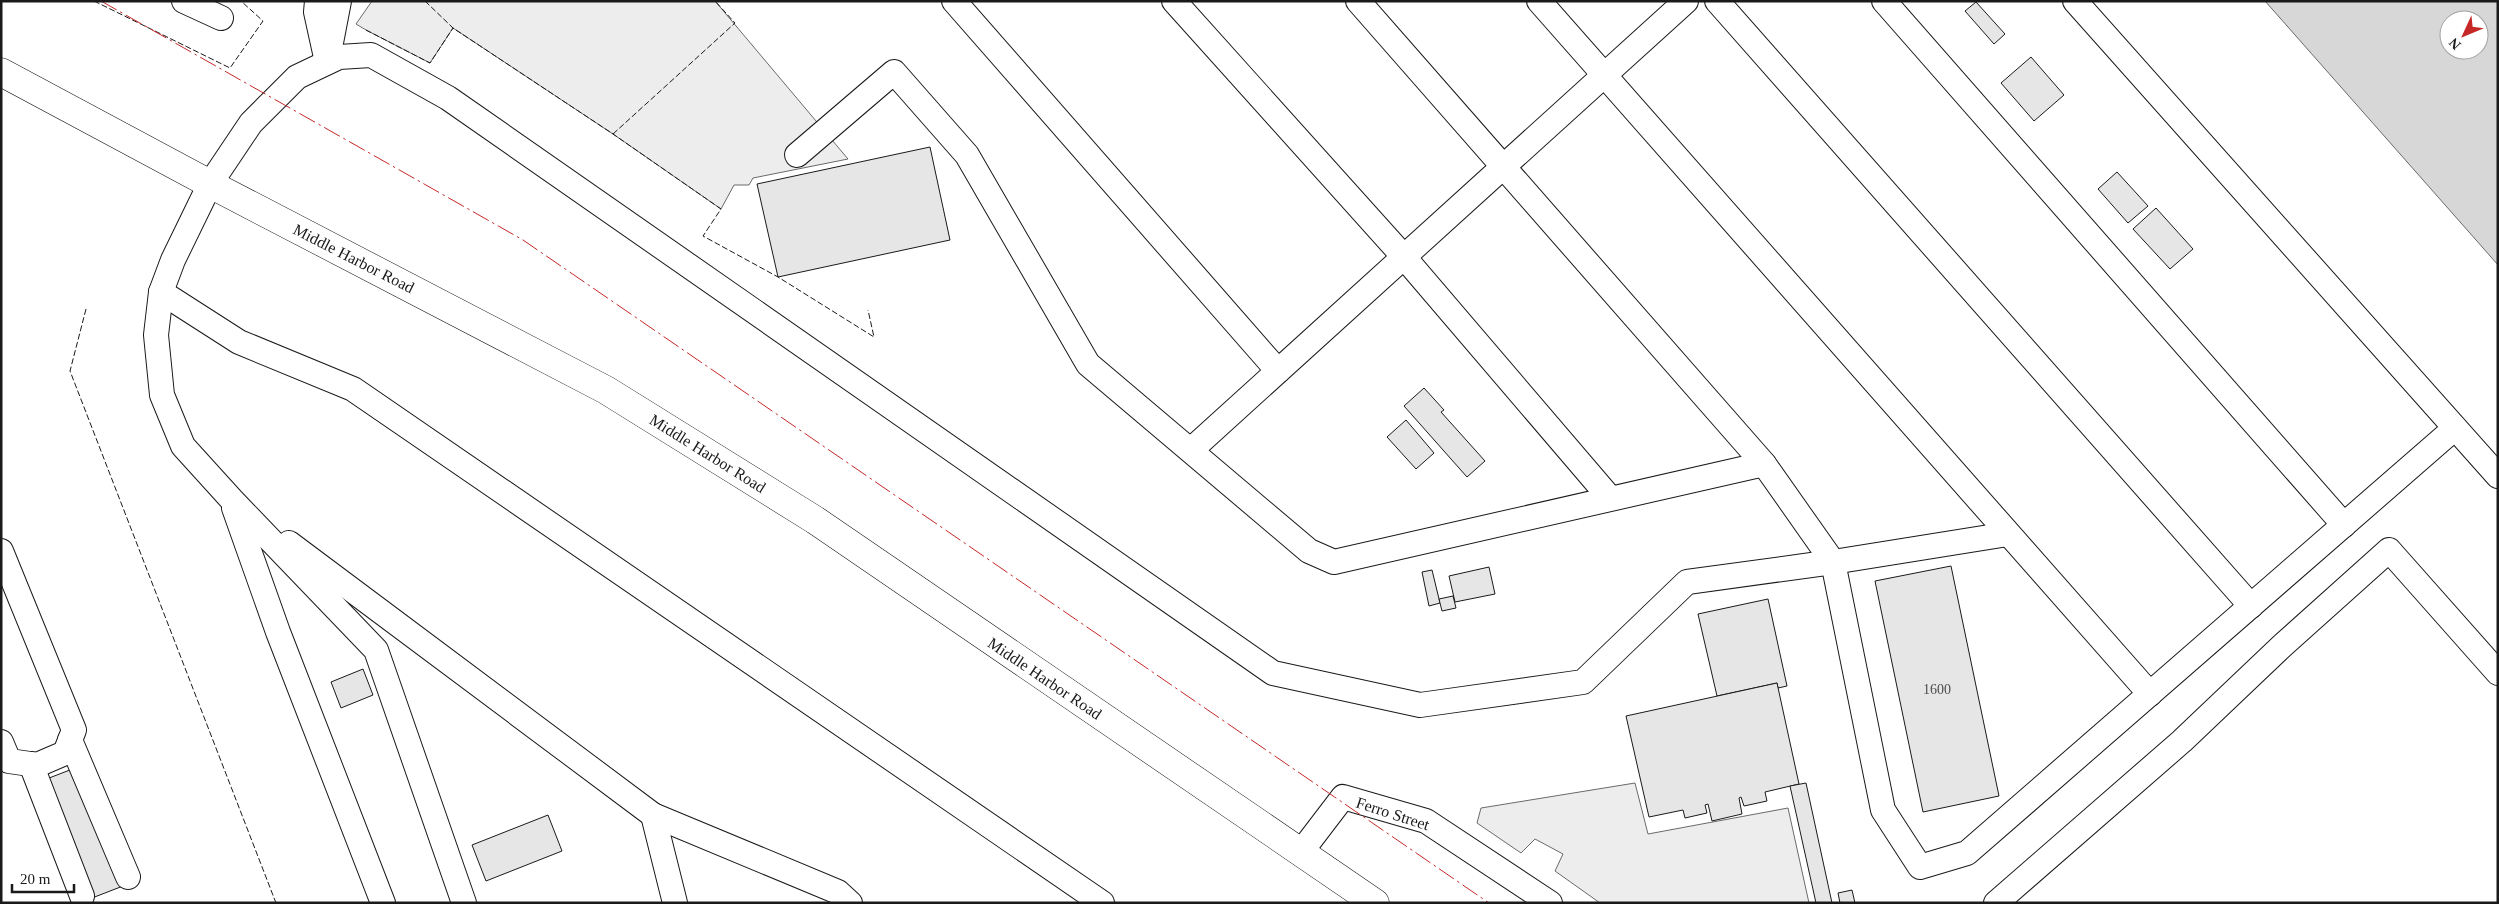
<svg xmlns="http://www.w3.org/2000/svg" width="2499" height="904" font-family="'Times New Roman',serif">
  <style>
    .built { fill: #ededed; stroke: #6a6a6a }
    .water { fill: #d7d7d7; stroke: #6a6a6a; fill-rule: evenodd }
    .building { fill: #e6e6e6; stroke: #1a1a1a }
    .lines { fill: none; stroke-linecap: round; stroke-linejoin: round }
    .minor-casing { stroke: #1a1a1a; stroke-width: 26 }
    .major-casing { stroke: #1a1a1a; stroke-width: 29 }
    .minor { stroke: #fff; stroke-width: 24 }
    .major { stroke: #fff; stroke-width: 28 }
    .fence { stroke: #1a1a1a; stroke-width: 1; stroke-dasharray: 6 2.5; stroke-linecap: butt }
    .power { stroke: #c62828; stroke-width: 1; stroke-dasharray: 18 4 2.5 4; stroke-linecap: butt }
    .labels { text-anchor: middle; stroke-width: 4; stroke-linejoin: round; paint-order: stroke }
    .number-label { font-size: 14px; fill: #4d4d4d }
    .street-label { font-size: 16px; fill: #1a1a1a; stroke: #fff }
  </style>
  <rect width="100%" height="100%" fill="#fff"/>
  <g class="built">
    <path d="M372 1H715L848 159 753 178 749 185H734L721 209 613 134 453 28 430 63 366 30 356 24Z"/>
    <path d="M1635 783 1648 834 1788 808 1809 903H1600L1555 871 1563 854 1535 839 1521 853 1477 823 1481 808Z"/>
  </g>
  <path class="water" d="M2265 1H2498V265L2476 240ZM2449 20H2479V50H2449Z"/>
  <g class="building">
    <path d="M1976 2 2005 34 1994 44 1965 11Z"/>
    <path d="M2031 57 2064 95 2034 121 2001 83Z"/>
    <path d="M930 147 950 240 778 277 757 184Z"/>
    <path d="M2117 172 2148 206 2128 223 2098 189Z"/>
    <path d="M2156 208 2193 249 2170 269 2133 229Z"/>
    <path d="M1424 388 1444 410 1441 412 1485 461 1467 477 1404 406Z"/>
    <path d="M1406 420 1434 453 1416 469 1387 437Z"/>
    <path d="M1951 566 1999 796 1923 812 1875 581Z"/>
    <path d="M1489 567 1495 594 1455 602 1449 576Z"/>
    <path d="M1432 570 1440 603 1429 606 1422 572Z"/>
    <path d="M1453 596 1456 608 1442 611 1439 599Z"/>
    <path d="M1768 599 1787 686 1778 688 1777 683 1717 696 1698 614Z"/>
    <path d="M363 669 373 695 341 708 331 682Z"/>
    <path d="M1777 683 1799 784 1765 792 1767 801 1744 806 1741 797 1739 798 1742 814 1712 821 1708 804 1705 805 1707 813 1685 818 1683 810 1649 817 1626 716Z"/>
    <path d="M75 768 123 886 92 898 44 780Z"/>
    <path d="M1806 783 1832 903H1816L1790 786Z"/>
    <path d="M548 815 562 851 486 881 472 845Z"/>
    <path d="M1852 890 1855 903H1840L1838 893Z"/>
  </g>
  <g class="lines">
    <g class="minor-casing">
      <g id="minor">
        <path d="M184 1 221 18"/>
        <path d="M317 1 316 12 327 62"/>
        <path d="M954 1 1278 371"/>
        <path d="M1174 1 1404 257 1610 498"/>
        <path d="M1358 1 1764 464"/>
        <path d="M1539 1 2150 694"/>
        <path d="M1717 1 2251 606"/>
        <path d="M1884 1 2344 525"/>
        <path d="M2075 1 2498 476"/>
        <path d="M329 53 339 1"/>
        <path d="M797 155 894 72 967 155 1088 364 1309 551 1334 562 1764 464 1833 562 1883 810 1920 867 1967 853 2455 428"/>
        <path d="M161 292 239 342 353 389 1102 903"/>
        <path d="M1191 450 1686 1"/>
        <path d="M234 508 278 632 383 903"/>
        <path d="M289 543 653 815 838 892 850 903"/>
        <path d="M1 551 74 730 65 753 37 765 9 761 1 742"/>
        <path d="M70 740 128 877"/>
        <path d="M31 764 82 896"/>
        <path d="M653 815 675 903"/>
        <path d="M1301 852 1343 797 1426 821 1550 903"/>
        <path d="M464 903 376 650 232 500 183 446 162 395 156 335 161 292 173 260 210 184 251 123 297 77 339 57 371 55 448 98 1273 673 1420 705 1583 682 1687 582 1833 562 2008 534"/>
        <path d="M1996 903 2182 741 2283 645 2389 550 2498 673"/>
      </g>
    </g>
    <g class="major-casing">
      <path id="major" d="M1 72 210 184 606 390 815 520 1375 903"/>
    </g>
    <use href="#minor" class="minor"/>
    <use href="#major" class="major"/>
    <g class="fence">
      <path d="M94 1 230 68 263 21 241 1"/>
      <path d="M425 1 453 28 613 134 721 209 703 236 778 277 874 337 868 310"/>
      <path d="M366 30 430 63 453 28"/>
      <path d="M613 134 735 23 715 1"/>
      <path d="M86 309 70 371 276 903"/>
    </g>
    <path class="power" d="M101 1 523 240 1489 903"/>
  </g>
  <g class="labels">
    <g class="number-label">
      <text x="1937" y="694">1600</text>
    </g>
    <g class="street-label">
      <text transform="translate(354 258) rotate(27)" y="6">Middle Harbor Road</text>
      <text transform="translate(708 453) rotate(32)" y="6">Middle Harbor Road</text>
      <text transform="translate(1045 678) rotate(34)" y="6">Middle Harbor Road</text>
      <text transform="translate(1393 813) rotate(18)" y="6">Ferro Street</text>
    </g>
  </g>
  <rect width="2499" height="904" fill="none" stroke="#1a1a1a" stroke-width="5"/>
  <g transform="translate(2464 35) rotate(226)"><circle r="24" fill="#ffffff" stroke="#a3a3a3"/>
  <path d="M0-4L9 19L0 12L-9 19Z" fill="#c62828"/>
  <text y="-8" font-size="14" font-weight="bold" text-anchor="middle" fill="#1a1a1a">N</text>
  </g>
  <path d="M12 884v8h62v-8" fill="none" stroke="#1a1a1a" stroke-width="2.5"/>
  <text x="20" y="884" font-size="15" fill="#1a1a1a" stroke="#ffffff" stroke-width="4" paint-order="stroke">20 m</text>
</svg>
